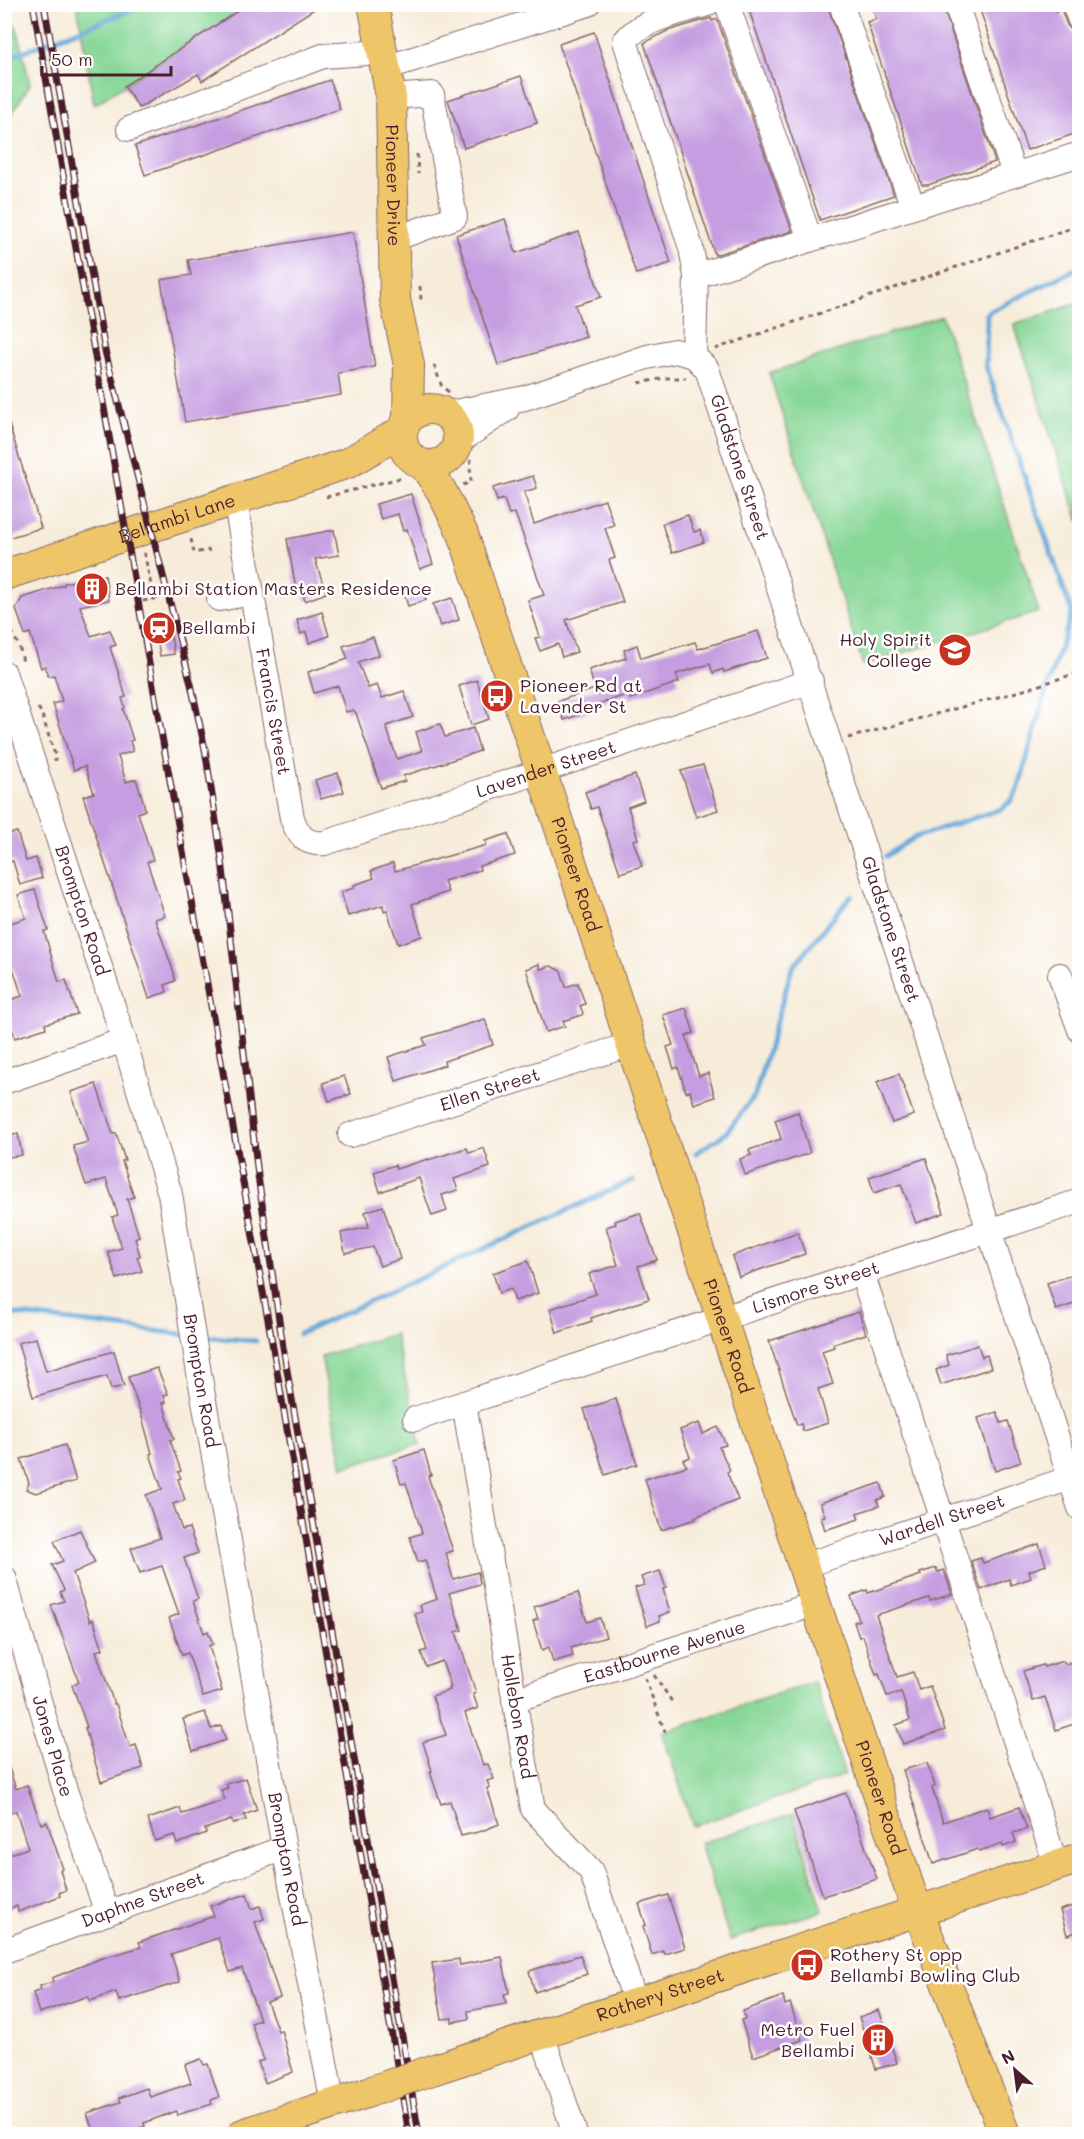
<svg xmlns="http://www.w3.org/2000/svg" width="1084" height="2139" font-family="Mali,sans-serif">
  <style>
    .green { fill: #87d796; stroke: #687b60; stroke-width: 1.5 }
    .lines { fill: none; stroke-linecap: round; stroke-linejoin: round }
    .stream { stroke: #65a8da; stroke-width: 5 }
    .building { fill: #c59de0 }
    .minor-casing { stroke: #876768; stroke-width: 26 }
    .major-casing { stroke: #876768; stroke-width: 32 }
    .path { stroke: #876768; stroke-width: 3; stroke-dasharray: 4.5 4.5; stroke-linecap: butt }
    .minor { stroke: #fff; stroke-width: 24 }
    .major { stroke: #eec569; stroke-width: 30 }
    .rail-casing { stroke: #4a1f2b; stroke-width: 7 }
    .rail { stroke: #fff; stroke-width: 4.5; stroke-dasharray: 14; stroke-linecap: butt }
    .major-bridge-casing { stroke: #876768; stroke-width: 32; stroke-linecap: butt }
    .major-bridge { stroke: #eec569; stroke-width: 30 }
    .labels { text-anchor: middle; stroke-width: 5; stroke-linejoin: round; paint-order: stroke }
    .street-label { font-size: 18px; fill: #4a1f2b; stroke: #fff }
    .poi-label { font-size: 18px; fill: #4a1f2b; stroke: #fff; text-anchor: start }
  </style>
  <rect width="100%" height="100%" fill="#fff"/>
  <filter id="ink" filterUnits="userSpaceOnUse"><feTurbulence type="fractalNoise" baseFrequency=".0167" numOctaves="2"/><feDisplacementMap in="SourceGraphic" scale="12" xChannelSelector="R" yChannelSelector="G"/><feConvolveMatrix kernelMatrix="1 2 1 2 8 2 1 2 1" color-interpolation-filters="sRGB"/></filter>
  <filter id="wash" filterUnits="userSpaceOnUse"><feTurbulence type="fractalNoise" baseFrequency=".008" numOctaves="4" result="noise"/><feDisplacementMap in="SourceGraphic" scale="24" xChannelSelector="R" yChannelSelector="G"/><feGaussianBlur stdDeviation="1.35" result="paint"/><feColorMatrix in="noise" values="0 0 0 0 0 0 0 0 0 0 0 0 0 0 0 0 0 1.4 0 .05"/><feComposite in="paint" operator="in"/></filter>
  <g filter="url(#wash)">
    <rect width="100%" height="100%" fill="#f7ecda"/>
    <g class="green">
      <path d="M77 4 248 5 94 105Z"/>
      <path d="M5 7 18 31 30 84 5 125Z"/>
      <path d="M1079 303H1080L1079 522 1014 324Z"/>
      <path d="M942 316 1039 612 863 665 769 373Z"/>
      <path d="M395 1334 420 1444 343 1467 321 1356Z"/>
      <path d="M814 1682 845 1775 693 1826 662 1732Z"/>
      <path d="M793 1814 823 1911 730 1940 700 1843Z"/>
    </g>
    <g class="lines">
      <g class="stream">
        <path d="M4 39 14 55 147 4"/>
        <path d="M886 856 913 838 1001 809 1011 801 1018 790 1047 687 1072 613 986 366 987 313 1080 267"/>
        <path d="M696 1153 725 1134 755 1095 792 968 851 896"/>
        <path d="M4 1313 188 1335"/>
        <path d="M299 1334 633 1180"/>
        <path d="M200 1336 256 1341"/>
      </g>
    </g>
    <g id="blocks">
      <g class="building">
        <path d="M248 4H322L202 81 198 74 139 108 124 86Z"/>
        <path d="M747 4H827L894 195 820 220Z"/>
        <path d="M871 4H942L995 162 928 185H922L867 22 876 19Z"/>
        <path d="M978 4H1054L1056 11 1061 9 1067 25 1073 32 1080 52V132L1027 150Z"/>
        <path d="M711 18 712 21 717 19 792 231 715 255 644 43 667 31Z"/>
        <path d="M594 32 671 263 636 274 559 44Z"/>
        <path d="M521 76 537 123 464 148 448 100Z"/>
        <path d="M330 80 340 109 145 175 135 146Z"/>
        <path d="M505 219 516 253 579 232 601 297 575 305 586 337 498 365 456 235Z"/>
        <path d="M353 232 375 367 338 373 341 395 185 422 161 280 191 275 188 260Z"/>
        <path d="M8 421 41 528 4 539V422Z"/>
        <path d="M533 476 537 488 524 492 534 524 605 500 614 525 605 528 615 558 609 560 623 602 566 620 577 652 562 657 558 644 540 651 535 638 540 637 528 600 544 595 515 513 509 514 504 499 497 501 493 488Z"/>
        <path d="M411 494 433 564 420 569 407 529 403 531 398 514 381 519 376 504Z"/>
        <path d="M688 515 694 532 700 530 704 542 672 553 662 524Z"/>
        <path d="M334 530 339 555 315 559 326 593 305 601 301 588 296 589 287 539Z"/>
        <path d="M105 575 109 600 80 606 91 636 110 630 116 645 110 647 126 697 122 698 125 708 123 709 133 740 130 741 133 751 118 756 126 782 136 779 143 800 145 810 138 813 153 860 147 862 165 916 155 919 174 973 175 981 165 985 167 992 149 998 83 796 94 793 85 766 74 770 53 704 62 701 54 675 48 676 45 666 41 668 30 633 25 635 16 609 22 598 64 585V583Z"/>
        <path d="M422 585 426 600 408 606 403 591Z"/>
        <path d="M452 598 459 620 440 626 433 604Z"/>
        <path d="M322 612 329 636 309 643 306 632 301 634 297 620Z"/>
        <path d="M168 620 174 654 160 656 154 621Z"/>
        <path d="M758 631 767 658 724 672 723 669 713 673 710 664 676 674 679 682 630 699 629 694 590 707 591 711 564 720 558 701 595 689 589 670 626 658 624 650 637 645 641 658 695 642 698 649Z"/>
        <path d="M373 637 379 655 358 662 368 688 377 685 382 698 404 691 413 717 386 726 397 759 422 751 416 732 440 724 445 737 473 728 480 751 403 776 405 781 381 788 356 713 353 710 346 712 338 686 314 693 308 672 348 659 343 646Z"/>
        <path d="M477 680 489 719 471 725 459 686Z"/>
        <path d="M703 765 718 810 696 817 681 771Z"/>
        <path d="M338 773 344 792 321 799 315 780Z"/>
        <path d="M635 775 644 801 628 807 638 839 633 840 642 866 620 873 597 807 591 809 585 792Z"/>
        <path d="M17 832 26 861 36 858 42 878 20 885 13 861 4 863 5 835Z"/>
        <path d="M508 834 515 855 479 866 480 870 444 881 448 892 412 904 422 936 398 944 387 910 384 911 383 905 348 916 341 892 354 888V885L374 878 371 871 393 863 395 871 487 845 485 841Z"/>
        <path d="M35 890 48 930 44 931 59 982 66 980 77 1014 45 1024 46 1028 15 1038 4 1002 22 996 8 953 4 954V925L26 918 18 895Z"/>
        <path d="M539 964 540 969 551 966 561 971 566 987 578 983 585 1004 580 1006 583 1013 582 1015 563 1021 565 1026 546 1032 526 969Z"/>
        <path d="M686 1008 694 1033 686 1036 699 1076 708 1073 715 1097 694 1104 690 1091 686 1092 678 1067 674 1069 667 1047 673 1045 663 1015Z"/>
        <path d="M485 1019 493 1045 444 1061 445 1065 396 1081 388 1057 426 1045 423 1038Z"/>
        <path d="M899 1074 914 1115 892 1123 877 1082Z"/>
        <path d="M344 1076 351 1094 329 1101 323 1083Z"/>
        <path d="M96 1084 113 1134 116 1133 125 1160 122 1161 134 1197 127 1199 139 1236 135 1238 140 1256 137 1257 142 1271 117 1279 108 1252 122 1248 112 1217 118 1215 106 1179 86 1185 73 1146 88 1142 71 1092Z"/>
        <path d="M798 1112 810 1153 745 1175 740 1159 751 1155 749 1150 781 1139 775 1120Z"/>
        <path d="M18 1134 22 1155 4 1158V1137Z"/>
        <path d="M467 1148 469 1153 484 1148 490 1167 454 1179 458 1190 442 1195 447 1211 432 1216 419 1178 380 1192 374 1172 395 1165 396 1169 428 1159V1160Z"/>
        <path d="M926 1158 944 1213 916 1223 901 1184 874 1193 869 1177Z"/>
        <path d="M383 1206 400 1259 380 1266 373 1247 345 1253 341 1233 369 1227 365 1212Z"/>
        <path d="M640 1213 657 1260 638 1266 649 1299 591 1318 592 1321 557 1333 550 1309 596 1294 589 1274 618 1265 606 1227 616 1224 615 1221Z"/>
        <path d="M798 1232 805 1254 739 1277 732 1256Z"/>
        <path d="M528 1261 538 1293 515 1301 511 1289 499 1293 493 1273Z"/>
        <path d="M1080 1272V1302L1056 1310 1047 1283Z"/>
        <path d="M859 1312 866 1334 833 1344 834 1347 822 1351 833 1384 818 1389 828 1423 803 1431 801 1424 797 1425 769 1341Z"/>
        <path d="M36 1338 46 1371 114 1351 124 1386 111 1389 107 1376 33 1397 18 1343Z"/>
        <path d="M978 1345 982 1357 987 1355 991 1368 941 1385 936 1370 949 1365 946 1355Z"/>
        <path d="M157 1368 168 1394 164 1395 166 1402 163 1403 174 1439 170 1440 181 1471 178 1472 181 1478 178 1479 185 1500 173 1504 182 1530 189 1528 198 1553 184 1558 198 1599 193 1601 204 1633 208 1631 213 1644 209 1646 222 1691 203 1697 188 1653 182 1655 169 1618 179 1614 162 1566 140 1573 131 1548 160 1538 146 1495 162 1489 150 1454 152 1453 142 1417 128 1377Z"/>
        <path d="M616 1399 637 1464 605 1475 584 1409Z"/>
        <path d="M997 1412 1001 1423 1008 1421 1021 1462 995 1471 978 1418Z"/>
        <path d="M699 1423 703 1434 718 1427 726 1445 719 1447 730 1470 727 1472 738 1500 695 1517 696 1519 661 1530 645 1479 687 1466 683 1460 690 1457 680 1430Z"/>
        <path d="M65 1445 76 1481 36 1493 26 1489 29 1483 21 1459Z"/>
        <path d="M424 1450 431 1475 428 1476 453 1551 446 1553 453 1579 478 1572 480 1584 449 1593 462 1630 456 1632 476 1693 473 1694 478 1708 465 1713 483 1765 488 1764 494 1779 487 1781 490 1788H487L499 1824 482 1831 461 1836 450 1801 441 1804 430 1772 432 1771 423 1742 446 1735 432 1696 450 1690 449 1688 451 1687 442 1661 426 1667 421 1652 427 1650 415 1614 422 1612 420 1605 437 1599 425 1560 418 1562 410 1537 422 1533 406 1483 401 1484 394 1460Z"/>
        <path d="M881 1483 885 1497 877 1500 879 1506 857 1513 859 1519 825 1530 821 1517 825 1516 820 1503Z"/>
        <path d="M80 1530 95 1563 73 1573 90 1621 93 1619 103 1649 96 1651 114 1704H116L130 1747 136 1745 143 1768 101 1782 85 1728 87 1727 72 1685 79 1682 51 1605 64 1601 60 1592 64 1590 52 1565 63 1561 54 1541Z"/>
        <path d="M1039 1544 1046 1565 1029 1571 1031 1578 1011 1585 1009 1579 981 1590 971 1561 981 1558 983 1563Z"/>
        <path d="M936 1568 938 1572 944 1570 952 1594 930 1601 929 1598 876 1615 897 1677 913 1672 919 1690 930 1686 945 1730 903 1744 896 1725 910 1720 901 1692 887 1696 879 1674 876 1675 863 1636 859 1637 854 1622 859 1620 851 1596 867 1590 868 1593 921 1575 920 1573Z"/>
        <path d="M660 1571 666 1588 663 1589 670 1612 659 1616 660 1621 647 1626 635 1588 644 1585 641 1577Z"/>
        <path d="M578 1593 587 1622 600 1618 606 1637 571 1648 573 1656 553 1662 549 1647 542 1650 533 1621 538 1619 534 1607Z"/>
        <path d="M1080 1660V1722L1056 1730 1045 1697 1033 1701 1023 1671 1043 1665 1044 1667 1063 1661 1065 1664Z"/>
        <path d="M205 1712 211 1729 221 1726 226 1740 193 1751 183 1719Z"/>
        <path d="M7 1762 16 1789 27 1785 41 1824 47 1822 63 1869 60 1870 66 1890 59 1893 60 1896 18 1912 17 1906 4 1910V1887L8 1885 4 1874V1856L28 1848 16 1811 4 1815V1763Z"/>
        <path d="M927 1763 935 1786 932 1788 943 1822 987 1807 990 1817 1019 1807 1027 1829 1013 1833 1016 1842 1003 1847 1002 1844 979 1851 978 1849 933 1864 903 1770Z"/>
        <path d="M246 1778 257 1810 244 1815 246 1820 233 1824 231 1820 205 1829 206 1833 177 1844 174 1835 155 1841 148 1819 180 1808 182 1814 225 1800 221 1790 228 1788 226 1784Z"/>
        <path d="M846 1793 877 1879 823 1896 794 1811Z"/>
        <path d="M247 1894 252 1909 260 1906 264 1919 255 1922 280 1997 267 2002 278 2031 281 2030 293 2072 265 2083 258 2062 264 2060 251 2023 260 2020 242 1968 230 1972 218 1938 171 1954 180 1982 119 2001 116 1992 90 2001 88 1996 39 2013 33 1993 41 1990 40 1986 53 1982 52 1978 99 1959 141 1947 139 1942 214 1916 210 1906Z"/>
        <path d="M668 1895 685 1948 665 1954 663 1951 652 1955 643 1926 646 1925 639 1904Z"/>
        <path d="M1073 1906 1074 1910 1080 1909V1931L1067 1935 1060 1910Z"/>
        <path d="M580 1955 587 1974 535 1992 529 1971Z"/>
        <path d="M502 1957 509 1993 504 1994 506 2004 468 2011 469 2019 452 2022V2018L442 2019 432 1963 459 1959 460 1965Z"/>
        <path d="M783 1996 785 2005 790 2003 802 2040 753 2057 741 2020 745 2019 743 2011Z"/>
        <path d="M879 2010 897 2063 876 2069 859 2017Z"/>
        <path d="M201 2059 204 2065 208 2064 219 2097 211 2100 212 2104 177 2115 176 2111 144 2123 145 2126 121 2134H94L87 2113 121 2102 119 2098 147 2088 150 2097 191 2083 185 2065Z"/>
      </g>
    </g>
  </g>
  <g filter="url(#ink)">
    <use href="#blocks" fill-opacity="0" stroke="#876768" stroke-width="1.5"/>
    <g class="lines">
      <g class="minor-casing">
        <g id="minor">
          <path d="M727 4 810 239"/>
          <path d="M841 4 913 207"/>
          <path d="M956 4 1014 174"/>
          <path d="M1074 4 1080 20"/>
          <path d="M385 68 588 4"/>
          <path d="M391 97 432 94 455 217 394 239"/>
          <path d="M129 129 323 56 382 52"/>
          <path d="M696 276 1080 154"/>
          <path id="s1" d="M694 356 707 369C833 748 954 1129 1080 1508"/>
          <path d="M694 356 696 276 691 248 625 41C641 19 681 13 707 4"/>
          <path d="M445 414 525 398 647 357 675 351 694 356"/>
          <path d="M457 443 507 409"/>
          <path id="s2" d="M235 499 292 818C298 836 306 845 325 843L811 681"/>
          <path d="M219 599 252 593"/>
          <path id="s3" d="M4 673 124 1040 170 1194 199 1373 284 1848 333 2104"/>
          <path d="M1060 975 1080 1030"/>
          <path d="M4 1082 124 1040"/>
          <path id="s4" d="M350 1135 631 1044"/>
          <path d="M862 1273 1056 1865"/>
          <path id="s5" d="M464 1403 533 1809 591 1871 636 2003"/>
          <path id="s6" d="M415 1419 1080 1201"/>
          <path id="s7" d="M803 1566 1080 1475"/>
          <path id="s8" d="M4 1577 64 1787 107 1913"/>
          <path id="s9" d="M514 1700 815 1604"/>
          <path id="s10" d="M4 1951 284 1848"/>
          <path d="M542 2034 575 2134"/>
        </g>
      </g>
      <g class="major-casing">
        <g id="major">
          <path id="s11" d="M373 4 391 97 395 299 409 365 408 419"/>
          <circle cx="430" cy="437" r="28"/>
          <path id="s12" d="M424 465 441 490 463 534 909 1887 1005 2134"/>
          <path id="s13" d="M4 575 348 463 402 431"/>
          <path id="s14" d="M435 2069 1080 1858"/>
          <path d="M243 2134 366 2093"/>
        </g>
      </g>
      <g class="path">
        <path d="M417 154 418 174"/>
        <path d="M420 286 421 300"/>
        <path d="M715 349 1080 225"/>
        <path d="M434 365 442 387 449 392"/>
        <path d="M639 383 665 378H686"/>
        <path d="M463 485 471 482 470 466 471 459"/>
        <path d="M326 497 404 477"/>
        <path d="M191 539 194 553 210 550"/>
        <path d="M154 599 164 596"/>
        <path d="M143 601 154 599 144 552"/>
        <path d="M4 604 5 603"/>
        <path d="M4 615C11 634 21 643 23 664"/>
        <path d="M38 708 41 712 55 755V761"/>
        <path d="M848 738 1024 690 1080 672"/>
        <path d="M654 1675 673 1703"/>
        <path d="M645 1678 665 1732"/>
      </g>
      <use href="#minor" class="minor"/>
      <use href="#major" class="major"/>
      <g class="rail-casing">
        <g id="rail">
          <path d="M33 4 159 720 269 1325 409 2134"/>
          <path d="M44 4 105 351 191 684 205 749 222 860 258 1176 283 1347 419 2134"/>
        </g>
      </g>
      <use href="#rail" class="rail"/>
      <g class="major-bridge-casing">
        <path id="major-bridge" d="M366 2093 435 2069"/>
      </g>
      <use href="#major-bridge" class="major-bridge"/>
    </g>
  </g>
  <defs>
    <g id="building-disc" transform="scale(1.725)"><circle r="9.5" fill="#c8321e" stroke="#fff"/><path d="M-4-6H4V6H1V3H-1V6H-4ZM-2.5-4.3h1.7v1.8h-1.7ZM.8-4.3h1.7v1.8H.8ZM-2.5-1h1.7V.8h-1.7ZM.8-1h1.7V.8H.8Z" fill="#fff"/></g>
    <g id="station-disc" transform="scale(1.725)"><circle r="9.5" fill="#c8321e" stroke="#fff"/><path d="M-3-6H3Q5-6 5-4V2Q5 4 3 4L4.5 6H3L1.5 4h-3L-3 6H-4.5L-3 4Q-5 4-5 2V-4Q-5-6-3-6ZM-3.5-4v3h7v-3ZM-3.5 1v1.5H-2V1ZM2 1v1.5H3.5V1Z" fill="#fff"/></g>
    <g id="school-disc" transform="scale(1.725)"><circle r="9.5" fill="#c8321e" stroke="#fff"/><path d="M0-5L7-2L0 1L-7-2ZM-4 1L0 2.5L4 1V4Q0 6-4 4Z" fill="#fff"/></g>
    <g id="bus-disc" transform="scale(1.725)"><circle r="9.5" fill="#c8321e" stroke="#fff"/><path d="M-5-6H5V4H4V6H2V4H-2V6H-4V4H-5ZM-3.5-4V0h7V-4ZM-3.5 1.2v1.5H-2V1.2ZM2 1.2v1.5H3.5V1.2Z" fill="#fff"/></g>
  </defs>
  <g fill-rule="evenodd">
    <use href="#building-disc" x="92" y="589"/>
    <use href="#station-disc" x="159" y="628"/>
    <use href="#school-disc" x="955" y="650"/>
    <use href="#bus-disc" x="497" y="696"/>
    <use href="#bus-disc" x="807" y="1965"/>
    <use href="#building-disc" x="878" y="2040"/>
  </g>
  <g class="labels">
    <g class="street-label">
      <text dy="6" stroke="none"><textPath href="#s11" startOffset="183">Pioneer Drive</textPath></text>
      <text dy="6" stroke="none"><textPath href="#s1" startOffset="122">Gladstone Street</textPath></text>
      <text dy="6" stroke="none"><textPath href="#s13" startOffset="182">Bellambi Lane</textPath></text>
      <text dy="6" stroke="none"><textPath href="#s2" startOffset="216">Francis Street</textPath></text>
      <text dy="6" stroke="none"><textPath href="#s2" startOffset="603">Lavender Street</textPath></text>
      <text dy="6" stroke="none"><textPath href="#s12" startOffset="438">Pioneer Road</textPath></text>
      <text dy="6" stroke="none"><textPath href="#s3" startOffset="250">Brompton Road</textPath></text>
      <text dy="6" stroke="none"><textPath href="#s1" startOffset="608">Gladstone Street</textPath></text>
      <text dy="6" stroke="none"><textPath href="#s4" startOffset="147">Ellen Street</textPath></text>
      <text dy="6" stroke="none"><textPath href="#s6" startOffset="422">Lismore Street</textPath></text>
      <text dy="6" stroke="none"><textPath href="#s12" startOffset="924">Pioneer Road</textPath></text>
      <text dy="6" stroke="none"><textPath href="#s3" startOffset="736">Brompton Road</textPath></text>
      <text dy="6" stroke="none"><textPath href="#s7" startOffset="146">Wardell Street</textPath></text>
      <text dy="6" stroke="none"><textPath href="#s9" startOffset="158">Eastbourne Avenue</textPath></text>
      <text dy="6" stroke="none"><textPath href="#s5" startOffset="318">Hollebon Road</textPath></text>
      <text dy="6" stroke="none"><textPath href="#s8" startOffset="176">Jones Place</textPath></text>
      <text dy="6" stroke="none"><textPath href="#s12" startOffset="1410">Pioneer Road</textPath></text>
      <text dy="6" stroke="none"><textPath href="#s3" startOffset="1222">Brompton Road</textPath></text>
      <text dy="6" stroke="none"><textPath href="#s10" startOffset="148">Daphne Street</textPath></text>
      <text dy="6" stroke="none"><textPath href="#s14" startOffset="237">Rothery Street</textPath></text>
    </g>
    <g class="poi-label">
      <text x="115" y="595">Bellambi Station Masters Residence</text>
      <text x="182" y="634">Bellambi</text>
      <text x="932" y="646" text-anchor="end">Holy Spirit<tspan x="932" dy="21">College</tspan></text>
      <text x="520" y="692">Pioneer Rd at<tspan x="520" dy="21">Lavender St</tspan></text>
      <text x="830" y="1961">Rothery St opp<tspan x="830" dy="21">Bellambi Bowling Club</tspan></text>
      <text x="855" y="2036" text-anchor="end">Metro Fuel<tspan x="855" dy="21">Bellambi</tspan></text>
    </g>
  </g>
  <rect width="1084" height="2139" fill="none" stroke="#fff" stroke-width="24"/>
  <g transform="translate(1015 2070) rotate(332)" stroke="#ffffff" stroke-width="4.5" paint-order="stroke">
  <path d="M0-4.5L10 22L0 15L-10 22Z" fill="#4a1f2b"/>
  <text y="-9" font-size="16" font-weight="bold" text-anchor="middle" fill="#4a1f2b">N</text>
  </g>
  <path d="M42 66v9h129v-9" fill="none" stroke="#4a1f2b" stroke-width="3"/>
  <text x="51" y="66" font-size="18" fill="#4a1f2b" stroke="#ffffff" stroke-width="4.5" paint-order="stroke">50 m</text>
</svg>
